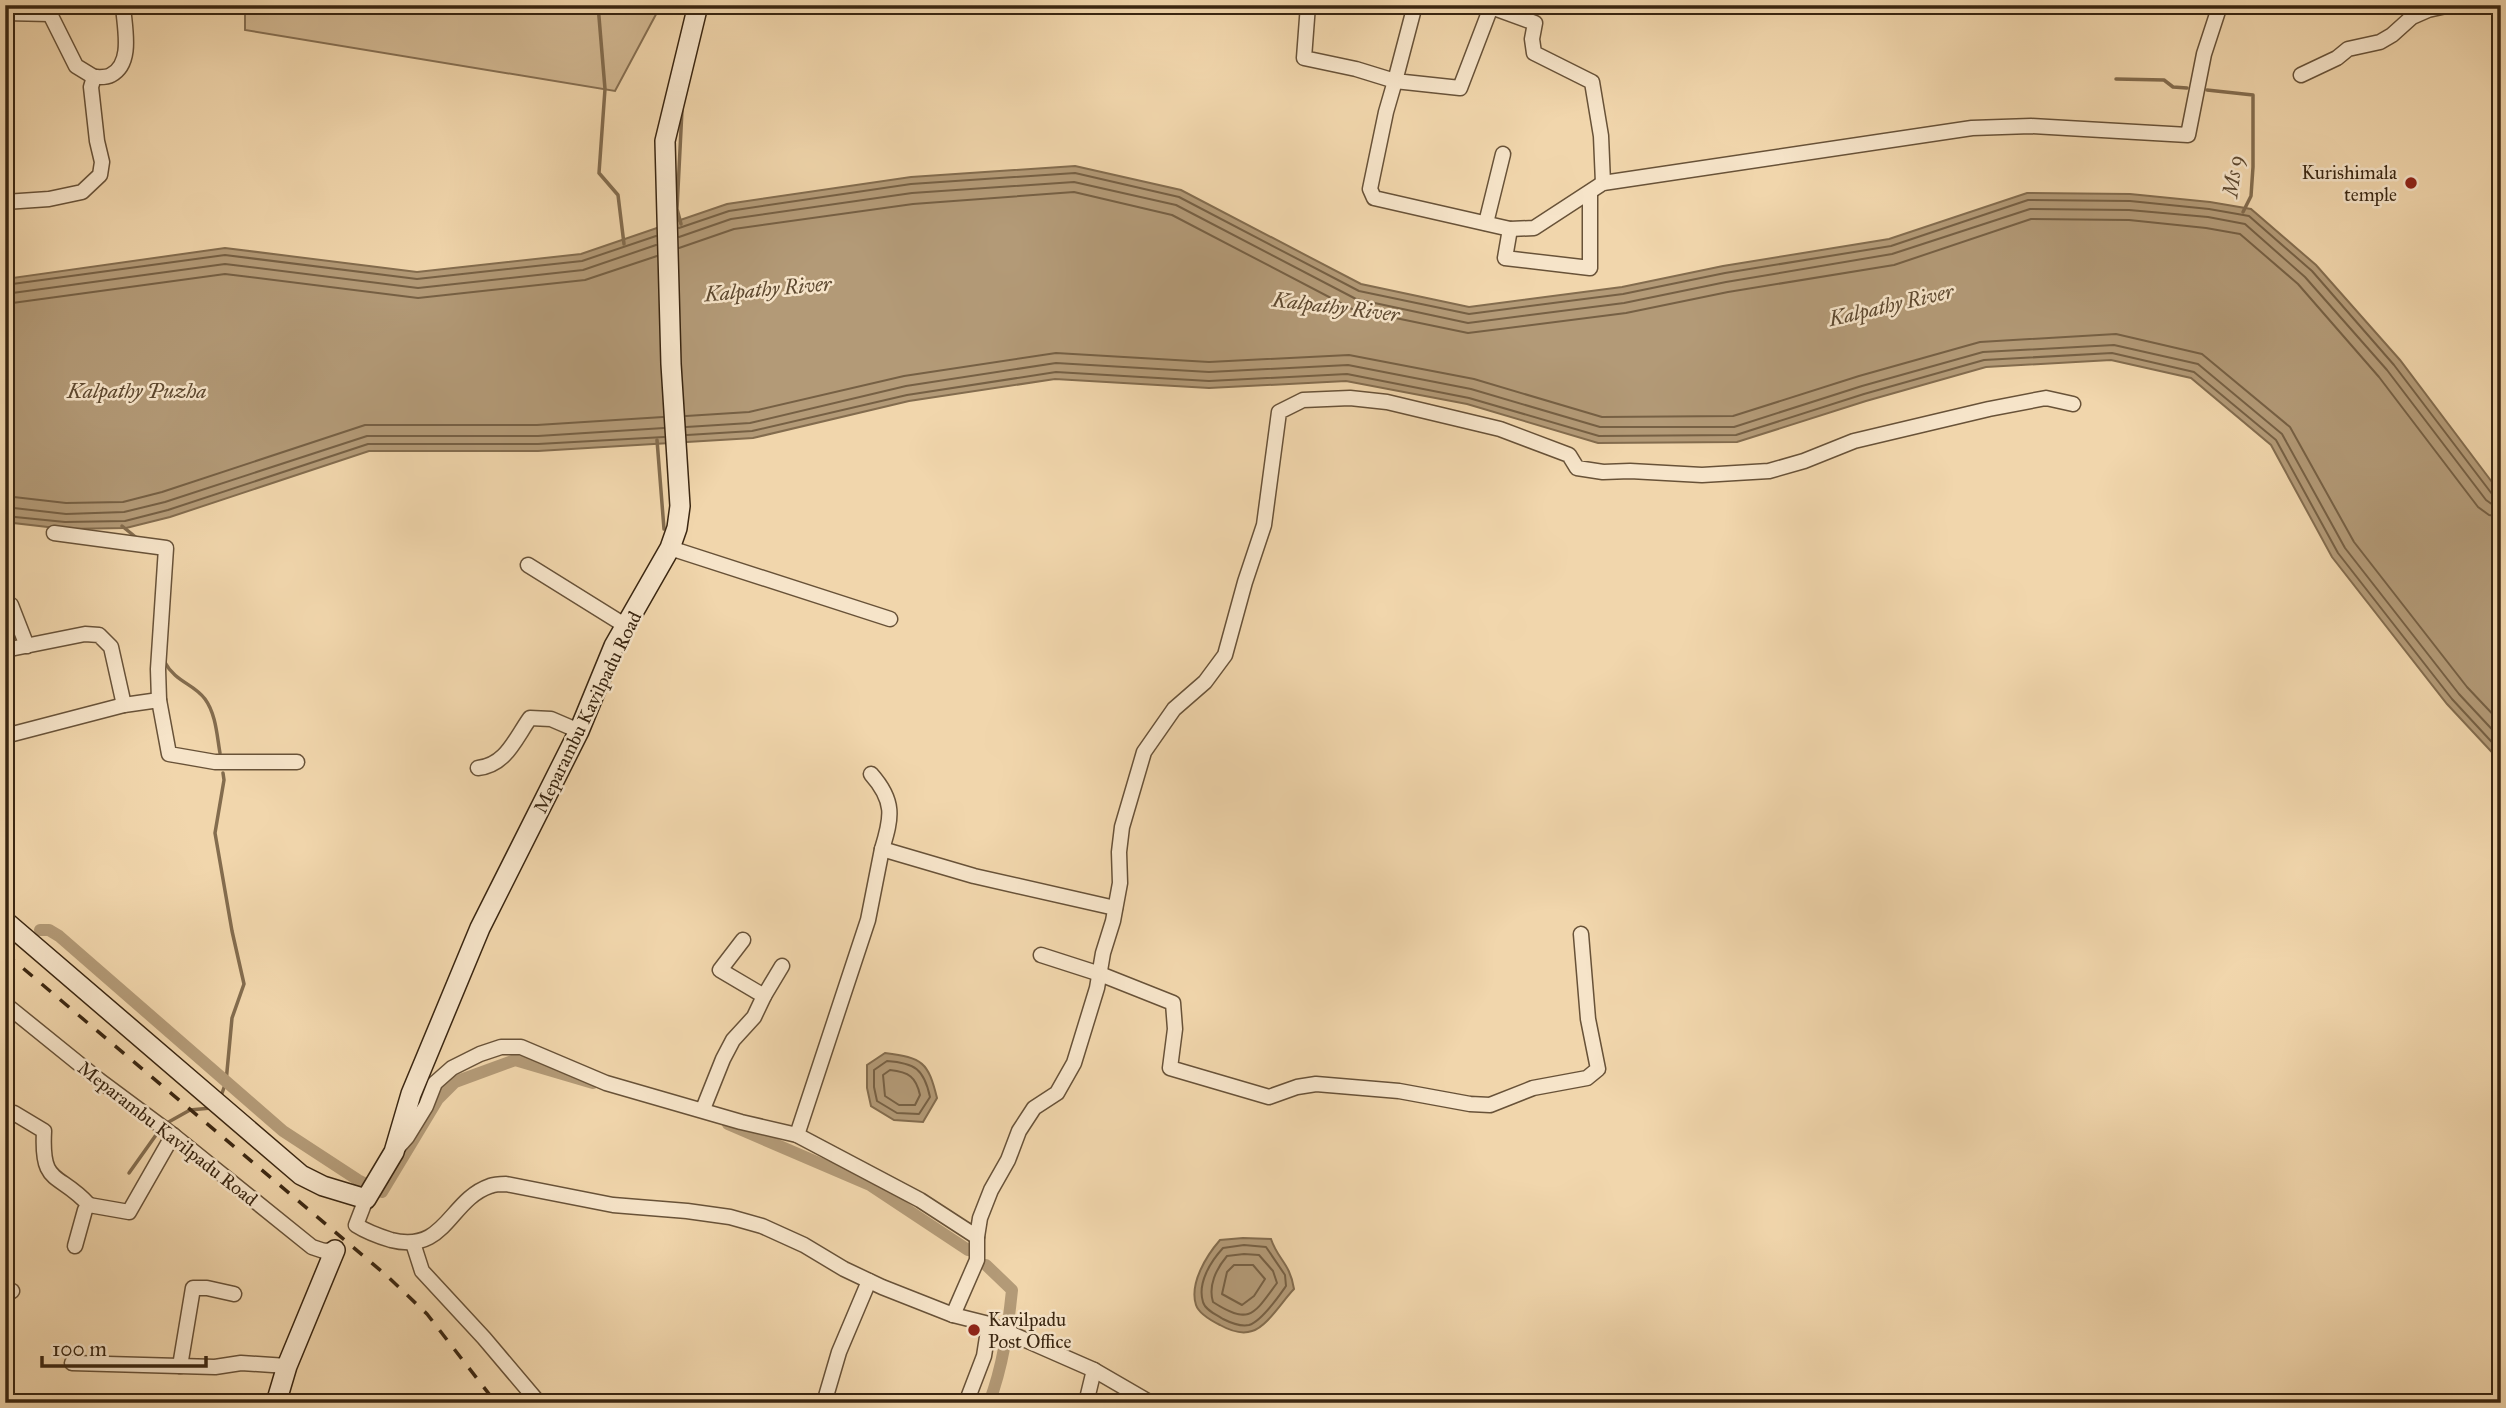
<svg xmlns="http://www.w3.org/2000/svg" width="2506" height="1408" font-family="'IM FELL Great Primer',serif">
  <style>
    .green { fill: #d2b892; stroke: #866f52; stroke-width: 2 }
    .water { fill: #b39a77; stroke: #836c4e; stroke-width: 2 }
    .lines { fill: none; stroke-linecap: round; stroke-linejoin: round }
    .shore { stroke: #766044; stroke-width: 2 }
    .stream { stroke: #836c4e; stroke-width: 3.5 }
    .canal { stroke: #b39a77; stroke-width: 12 }
    .street-casing { stroke: #685238; stroke-width: 17 }
    .secondary-casing { stroke: #3a2611; stroke-width: 22 }
    .street { stroke: #f6e4c9; stroke-width: 14 }
    .secondary { stroke: #f6e4c9; stroke-width: 19 }
    .rail { stroke: #3a2611; stroke-width: 3.5; stroke-dasharray: 12 12; stroke-linecap: butt }
    .poi-dot { fill: #8f2418; stroke: #f6e4c9; stroke-width: 2.5 }
    .labels { text-anchor: middle; stroke-width: 5; stroke-linejoin: round; paint-order: stroke }
    .poi-label { font-size: 19px; fill: #3a2611; stroke: #f6e4c9; text-anchor: end }
    .street-label { font-size: 19px; fill: #3a2611; stroke: #f6e4c9 }
    .water-label { font-size: 21px; font-style: italic; fill: #5e4930; stroke: #f6e4c9 }
  </style>
  <rect width="100%" height="100%" fill="#f1d6ac"/>
  <filter id="stains"><feTurbulence type="fractalNoise" baseFrequency=".00286" numOctaves="4"/><feColorMatrix values="0 0 0 0 .2 0 0 0 0 .09 0 0 0 0 .02 0 0 0 .5 -.17"/></filter>
  <radialGradient id="worn" r=".72"><stop offset=".6" stop-color="#630" stop-opacity="0"/><stop offset="1" stop-color="#630" stop-opacity=".3"/></radialGradient>
  <path class="green" d="M245 5H661L615 91 245 30Z"/>
  <g class="water">
    <path d="M1075 166 1181 190 1361 284 1469 307 1622 287 1723 266 1889 239 2027 193 2130 194 2210 202 2251 209 2316 265 2400 360 2501 494V762L2447 704 2332 557 2271 445 2191 378 2111 360 1986 367 1866 401 1737 442 1598 443 1467 404 1346 381 1209 388 1055 379 909 401 753 438 538 451H369L170 517 126 528 65 529 5 522V279L225 248 417 272 581 254 727 204 911 177Z"/>
    <path d="M885 1053C923 1058 928 1062 937 1098L923 1122 894 1120 871 1106 867 1088V1065Z"/>
    <path d="M1243 1238 1271 1239C1278 1260 1290 1263 1294 1289 1283 1300 1267 1327 1252 1331 1241 1335 1229 1330 1220 1325 1212 1321 1199 1314 1196 1305 1189 1283 1207 1255 1220 1240Z"/>
  </g>
  <g class="lines">
    <g class="shore">
      <path d="M679 228 729 211 911 184 1075 173 1179 197 1359 291 1469 314 1623 294 1725 273 1891 246 2028 200 2130 201 2209 209 2249 216 2312 271 2394 365 2492 494 2501 497"/>
      <path d="M679 237 731 219 912 193 1074 182 1176 205 1356 299 1468 323 1624 303 1726 282 1892 254 2030 209 2129 210 2208 217 2245 224 2305 277 2387 370 2486 500 2493 505 2501 506"/>
      <path d="M679 248 734 229 913 204 1074 192 1172 215 1352 309 1468 333 1626 313 1728 292 1894 265 2031 219 2129 220 2206 228 2240 234 2298 284 2379 377 2478 507 2489 515 2501 517"/>
      <path d="M5 285 225 255 417 279 582 261 656 236"/>
      <path d="M5 294 225 264 418 288 583 270 656 245"/>
      <path d="M5 304 225 274 418 298 585 280 657 256"/>
      <path d="M686 416 749 412 904 376 1056 353 1209 362 1349 355 1474 379 1602 417 1733 416 1859 376 1980 342 2116 334 2202 354 2290 427 2354 542 2467 687 2501 723"/>
      <path d="M686 427 750 423 906 386 1056 363 1209 372 1348 365 1471 389 1600 427H1734L1862 386 1983 352 2114 345 2198 364 2282 434 2345 548 2459 694 2501 739"/>
      <path d="M687 435 752 431 907 395 1056 372 1209 381 1347 374 1469 398 1599 436 1736 435 1864 394 1984 360 2112 353 2194 372 2276 440 2338 553 2452 699 2501 752"/>
      <path d="M5 496 66 503 123 502 162 492 365 425H537L663 417"/>
      <path d="M5 507 66 514 124 512 165 502 367 436H538L664 428"/>
      <path d="M5 516 65 522 125 521 168 510 368 444H538L664 437"/>
      <path d="M887 1061C915 1063 924 1069 930 1097L919 1114 897 1113 877 1101 874 1087V1070Z"/>
      <path d="M890 1070C909 1072 916 1077 920 1095L915 1105H899L885 1096 883 1075Z"/>
      <path d="M1244 1245 1266 1247 1285 1275 1286 1286C1279 1296 1262 1321 1249 1325 1240 1327 1231 1323 1223 1319 1217 1315 1205 1310 1203 1302 1197 1283 1211 1261 1223 1248Z"/>
      <path d="M1244 1254 1259 1255 1273 1271 1277 1283C1254 1314 1250 1326 1213 1302 1208 1286 1216 1269 1227 1256Z"/>
      <path d="M1234 1265H1253L1265 1279 1254 1296 1242 1305 1222 1294 1227 1272Z"/>
    </g>
    <g class="stream">
      <path d="M598 5 605 89 599 173 618 195 624 244"/>
      <path d="M2116 79 2164 80 2173 87 2187 88"/>
      <path d="M2207 90 2253 95V167L2251 196 2243 212"/>
      <path d="M681 224 677 209 682 110"/>
      <path d="M657 440 664 529"/>
      <path d="M122 526 138 539"/>
      <path d="M164 661C176 683 193 683 205 699 216 714 217 736 220 753"/>
      <path d="M221 1096 226 1082 232 1018 244 984 232 931 215 833 224 780 223 773"/>
      <path d="M165 1124 190 1110 211 1108"/>
      <path d="M129 1173 156 1135"/>
    </g>
    <g class="canal">
      <path d="M40 930H49L59 936 283 1131 358 1180 382 1192 438 1099 455 1082 515 1060 593 1083"/>
      <path d="M728 1124 870 1185 968 1250"/>
      <path d="M986 1265 1012 1290C1008 1329 1003 1366 989 1403"/>
    </g>
    <g class="street-casing">
      <g id="street">
        <path d="M51 5 50 14 76 66 94 77"/>
        <path d="M1308 5 1304 58 1356 69 1395 81 1386 112 1370 189 1374 198 1510 229 1534 228 1603 183 1972 128 2031 126 2188 135 2204 54 2220 5"/>
        <path d="M1415 5 1395 81 1460 88 1491 7"/>
        <path d="M1491 5V7L1535 23 1532 39 1534 53 1592 82 1601 136 1603 183"/>
        <path d="M5 13 50 14"/>
        <path d="M2301 75 2337 58 2348 49 2380 42 2392 35 2412 17 2428 10 2446 6 2500 5"/>
        <path d="M5 202 49 199 82 192 100 175 102 162 97 141 91 87 94 77C99 77 106 78 111 75 134 63 124 26 123 5"/>
        <path d="M1486 223 1503 154"/>
        <path d="M1510 229 1505 258 1590 268V193"/>
        <path d="M54 533 166 548 158 669 159 700"/>
        <path d="M670 548 890 619"/>
        <path d="M528 565 626 626"/>
        <path d="M11 605 27 646"/>
        <path d="M5 650 85 634 99 635 111 647 124 705"/>
        <path d="M5 736 124 705 159 700 169 754 215 762H297"/>
        <path d="M478 768C506 765 515 739 530 718L551 719 579 731"/>
        <path d="M871 774C895 801 892 817 882 849L974 876 1115 908"/>
        <path d="M1041 955 1100 974 1173 1003 1175 1029 1170 1068 1269 1097 1297 1087 1316 1084 1399 1091 1470 1104 1490 1105 1533 1088 1587 1078 1598 1069 1588 1019 1581 934"/>
        <path d="M764 996 782 966"/>
        <path d="M5 1004 99 1080 173 1135 312 1247 324 1251 335 1250"/>
        <path d="M703 1109 723 1059 733 1040 754 1017 764 996 720 970 743 940"/>
        <path d="M5 1113H14L44 1131C41 1187 58 1171 89 1205"/>
        <path d="M797 1135 868 920 882 849"/>
        <path d="M399 1146 407 1137 426 1106 435 1083 452 1068 480 1054 501 1047H521L606 1083 741 1122 797 1135 920 1200 977 1237 980 1218 991 1190 1008 1160 1019 1131 1034 1108 1057 1093 1074 1063 1097 988 1103 953 1113 921 1120 883 1119 852 1122 827 1144 752 1174 709 1205 682 1225 655 1245 582 1264 525 1279 412 1303 400 1350 398 1387 402 1500 429 1569 455 1577 468 1603 472 1630 471 1702 475 1769 471 1804 461 1854 441 1989 409 2046 398 2073 404"/>
        <path d="M366 1199 356 1225C367 1232 378 1236 391 1240 446 1254 449 1200 490 1186 495 1184 502 1184 506 1184L613 1205 687 1211 730 1217 762 1226 804 1245 844 1269 882 1287 953 1315 989 1324 1094 1370 1151 1403"/>
        <path d="M413 1243 422 1271 484 1338 539 1403"/>
        <path d="M75 1246 85 1210 89 1205 129 1212 173 1135"/>
        <path d="M5 1288 12 1291"/>
        <path d="M953 1315 977 1260V1237"/>
        <path d="M5 1327 6 1321"/>
        <path d="M72 1363 215 1367 241 1363 287 1366"/>
        <path d="M180 1366 193 1288H207L234 1294"/>
        <path d="M824 1403 839 1352 869 1281"/>
        <path d="M966 1403 984 1356 989 1324"/>
        <path d="M1086 1403 1094 1370"/>
      </g>
    </g>
    <g class="secondary-casing">
      <g id="secondary">
        <path d="M5 921 301 1175 323 1186 366 1199 394 1152 411 1094 480 928 579 731 614 646 670 548 677 528 680 506 671 364 665 141 698 5"/>
        <path d="M276 1403 287 1366 335 1250"/>
      </g>
    </g>
    <use href="#street" class="street"/>
    <use href="#secondary" class="secondary"/>
    <path class="rail" d="M5 953 386 1275 427 1314 496 1403"/>
  </g>
  <g class="poi-dot">
    <circle cx="2411" cy="183" r="7"/>
    <circle cx="974" cy="1330" r="7"/>
  </g>
  <g class="labels">
    <g class="poi-label">
      <text x="2397" y="179">Kurishimala<tspan x="2397" dy="22">temple</tspan></text>
      <text x="988" y="1326" text-anchor="start">Kavilpadu<tspan x="988" dy="22">Post Office</tspan></text>
    </g>
    <g class="street-label">
      <text transform="translate(587 712) rotate(-64)" y="7">Meparambu Kavilpadu Road</text>
      <text transform="translate(168 1133) rotate(38)" y="7">Meparambu Kavilpadu Road</text>
    </g>
    <g class="water-label">
      <text transform="translate(2233 176) rotate(-82)" y="7">Ms 9</text>
      <text transform="translate(768 289) rotate(-5)" y="7">Kalpathy River</text>
      <text transform="translate(1891 305) rotate(-13)" y="7">Kalpathy River</text>
      <text transform="translate(1336 307) rotate(7)" y="7">Kalpathy River</text>
      <text x="137" y="398">Kalpathy Puzha</text>
    </g>
  </g>
  <rect width="2506" height="1408" fill="none" stroke="#f1d6ac" stroke-width="28"/>
  <rect x="7" y="7" width="2492" height="1394" fill="none" stroke="#3a2611" stroke-width="3.5"/>
  <rect x="14" y="14" width="2478" height="1380" fill="none" stroke="#3a2611" stroke-width="2"/>
  <path d="M42 1356v10h164v-10" fill="none" stroke="#3a2611" stroke-width="3.5"/>
  <text x="52" y="1356" font-size="21" fill="#3a2611" stroke="#f6e4c9" stroke-width="5" paint-order="stroke">100 m</text>
  <rect width="100%" height="100%" filter="url(#stains)"/>
  <rect width="100%" height="100%" fill="url(#worn)"/>
</svg>
